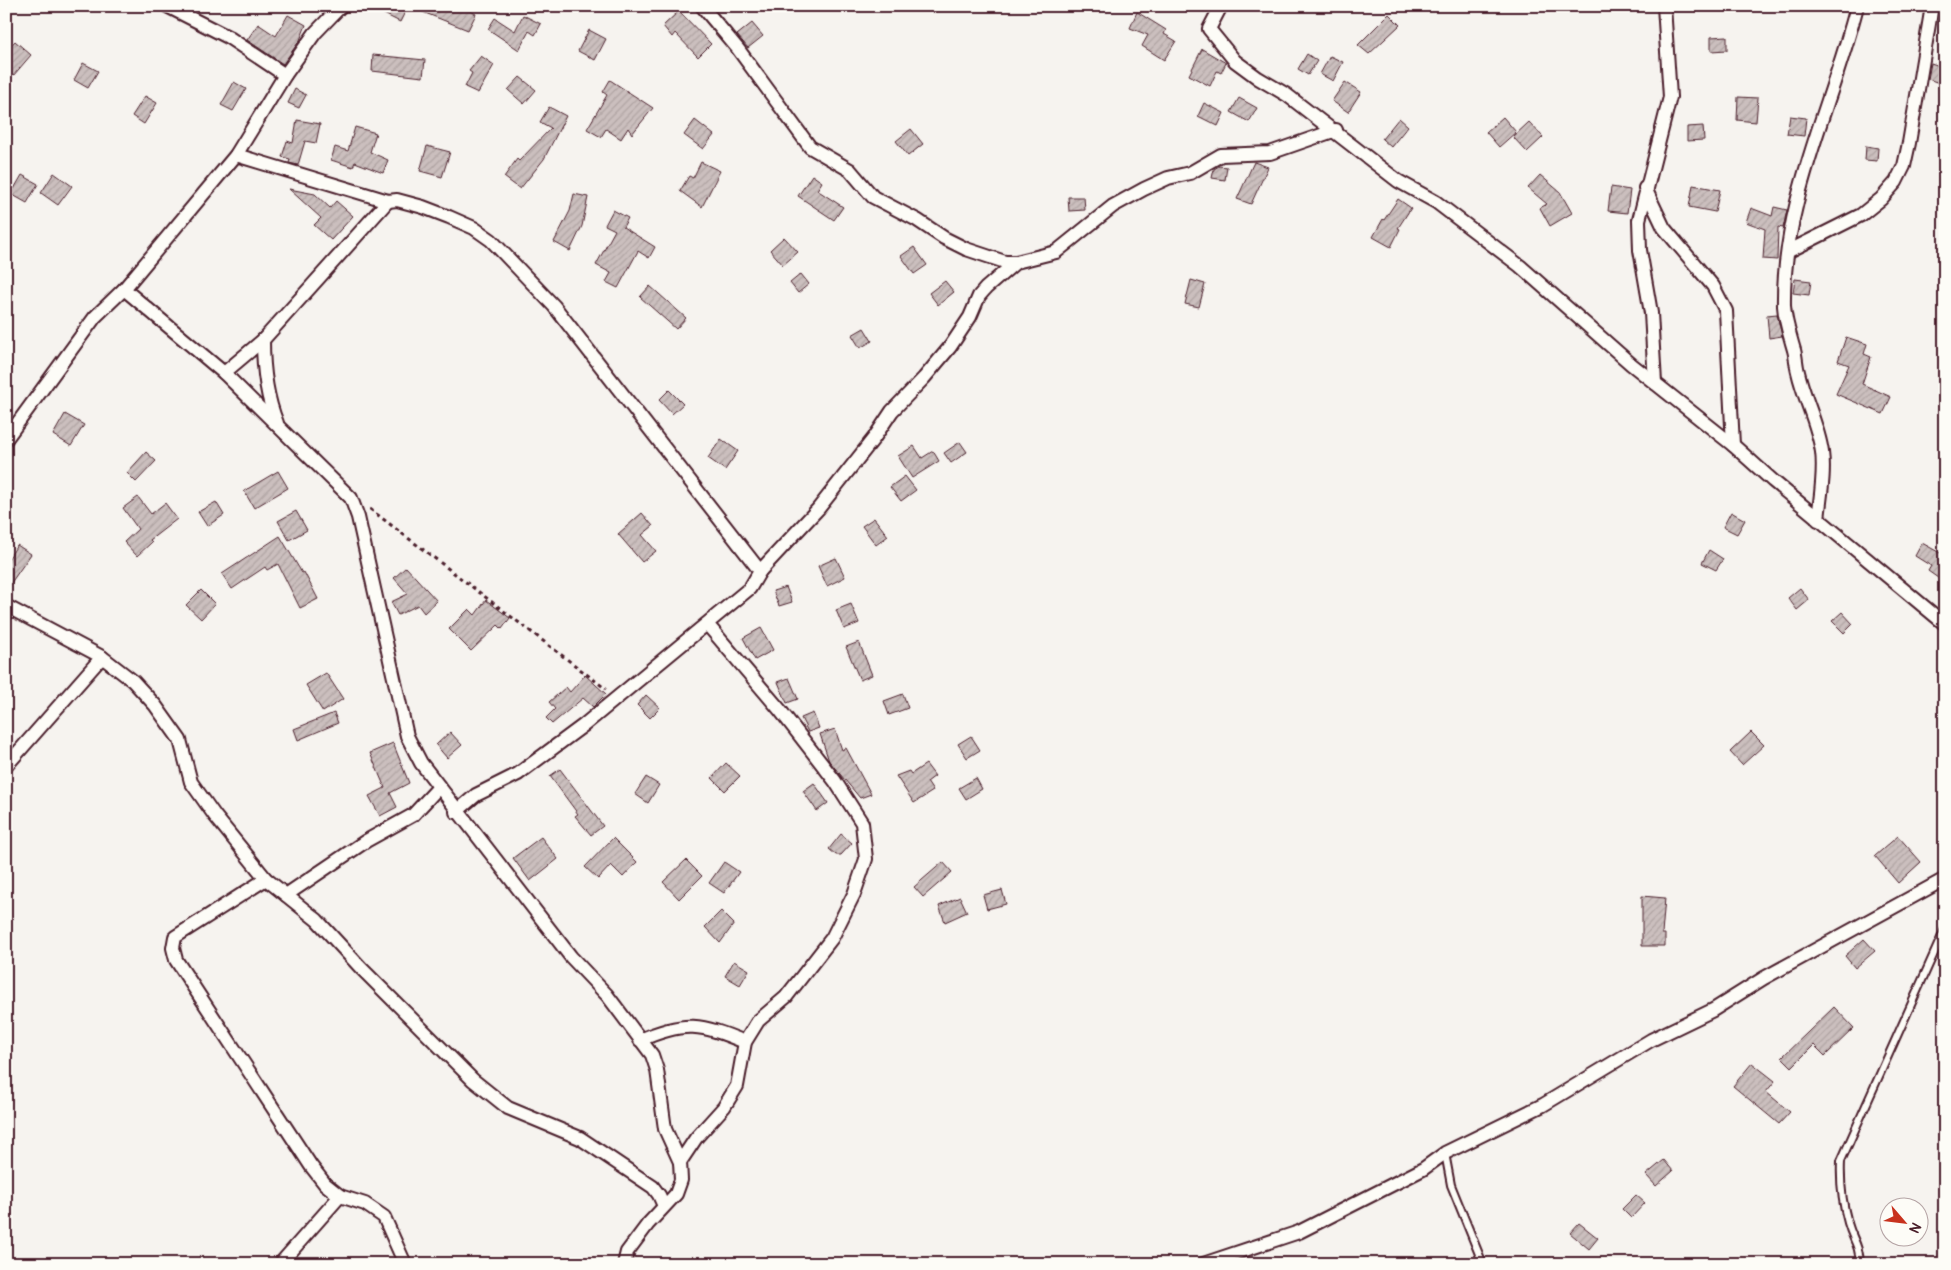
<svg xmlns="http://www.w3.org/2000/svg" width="1951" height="1270" font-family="Pangolin,sans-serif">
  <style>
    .building { fill: url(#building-hatch); stroke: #4a1f2b }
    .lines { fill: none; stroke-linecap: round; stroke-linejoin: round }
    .lane-casing { stroke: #4a1f2b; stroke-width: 10 }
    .street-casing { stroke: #4a1f2b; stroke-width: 16 }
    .path { stroke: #4a1f2b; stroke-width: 3; stroke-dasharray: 4 4; stroke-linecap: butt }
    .lane { stroke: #fdfcf7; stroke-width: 6 }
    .street { stroke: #fdfcf7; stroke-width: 12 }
  </style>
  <defs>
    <pattern id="building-hatch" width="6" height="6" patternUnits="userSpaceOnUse" patternTransform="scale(1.25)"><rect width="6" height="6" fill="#cbbfbe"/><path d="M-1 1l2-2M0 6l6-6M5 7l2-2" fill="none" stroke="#b0a4a3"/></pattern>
  </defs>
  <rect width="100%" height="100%" fill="#f6f3ef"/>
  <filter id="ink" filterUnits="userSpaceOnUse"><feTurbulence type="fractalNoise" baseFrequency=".02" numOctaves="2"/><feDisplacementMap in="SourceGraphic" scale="10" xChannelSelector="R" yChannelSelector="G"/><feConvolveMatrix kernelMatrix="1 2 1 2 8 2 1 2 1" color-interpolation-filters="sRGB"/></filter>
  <g filter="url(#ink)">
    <g class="building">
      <path d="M368 6H408L400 22Z"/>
      <path d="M462 6 476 14 468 30 410 7Z"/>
      <path d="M679 11 711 44 698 57 675 33 672 37 663 26Z"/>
      <path d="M1137 12 1166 30 1164 34 1176 41 1164 60 1142 46 1148 35 1130 28Z"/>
      <path d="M1389 14 1400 25 1369 54 1358 45Z"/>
      <path d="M288 15 306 25 300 40 283 64 247 40 258 24 276 36Z"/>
      <path d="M523 15 541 24 535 35 529 31 519 50 488 29 495 18 515 31Z"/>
      <path d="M752 23 763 36 748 48 737 35Z"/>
      <path d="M589 30 606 39 595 60 578 51Z"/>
      <path d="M1727 36V50L1711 51V37Z"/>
      <path d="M15 41 31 55 13 76 6 70V51Z"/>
      <path d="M1202 49 1226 63 1221 73 1217 71 1210 86 1189 75Z"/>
      <path d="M1307 54 1317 61 1308 75 1298 69Z"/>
      <path d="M373 55 425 60 423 77 372 71Z"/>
      <path d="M481 56 494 65 478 93 465 87 472 73 469 71Z"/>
      <path d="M1330 56 1343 62 1333 81 1320 74Z"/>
      <path d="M83 63 98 71 88 88 74 80Z"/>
      <path d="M1931 63 1945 68V85L1928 79Z"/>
      <path d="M520 77 536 90 524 104 508 90Z"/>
      <path d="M610 80 653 108 632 134 628 128 621 139 606 129 601 137 587 129 607 95 603 92Z"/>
      <path d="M234 82 246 89 233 111 221 105Z"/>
      <path d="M1345 82 1361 92 1348 112 1332 101Z"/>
      <path d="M295 89 306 95 299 108 288 103Z"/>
      <path d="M145 96 157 103 144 124 132 116Z"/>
      <path d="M1738 97 1758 98 1756 122 1737 120Z"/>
      <path d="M1239 98 1257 108 1249 122 1231 112Z"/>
      <path d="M1204 103 1224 113 1218 126 1198 116Z"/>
      <path d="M549 107 566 116 544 159 520 189 504 177 517 159 519 161 551 128 540 122Z"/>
      <path d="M1790 116 1806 118 1804 136 1787 134Z"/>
      <path d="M1503 117 1516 132 1499 147 1486 132Z"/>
      <path d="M1399 118 1408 126 1391 147 1382 139Z"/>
      <path d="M297 120 320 124 316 143 305 141 298 165 289 163 290 159 282 157 287 141 293 143Z"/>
      <path d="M695 120 714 135 703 149 684 135Z"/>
      <path d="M1529 122 1543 137 1527 152 1513 137Z"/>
      <path d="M1703 126 1704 140 1687 141V127Z"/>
      <path d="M355 127 376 133 370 152 388 160 383 173 355 162 353 167 331 160 335 147 348 151Z"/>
      <path d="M911 129 923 144 908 156 896 141Z"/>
      <path d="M427 146 450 152 442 177 420 171Z"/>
      <path d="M1866 146 1878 148 1877 161 1865 160Z"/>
      <path d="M701 162 720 171 702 207 680 191 689 176 693 178Z"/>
      <path d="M1254 162 1268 167 1251 204 1237 199Z"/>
      <path d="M1219 166 1227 167 1225 180 1212 178 1214 169Z"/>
      <path d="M54 173 72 186 58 205 41 193Z"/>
      <path d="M22 175 38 184 27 203 11 194Z"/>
      <path d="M812 175 822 182 817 190 843 207 834 220 798 196Z"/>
      <path d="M1540 175 1560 192 1572 213 1550 226 1540 208 1547 204 1528 188Z"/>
      <path d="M1693 185 1720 190 1715 212 1689 207Z"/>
      <path d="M1611 187 1630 190 1627 213 1608 211Z"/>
      <path d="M289 189 315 194 330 208 336 201 353 216 331 240 314 225 321 218Z"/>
      <path d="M574 194 588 197 582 226 570 251 554 242 570 211Z"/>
      <path d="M1068 197H1084L1085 210 1069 211Z"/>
      <path d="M1398 199 1411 208 1398 228 1400 229 1391 247 1373 237 1383 219 1384 220Z"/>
      <path d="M1774 207 1787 210 1783 228 1778 227 1777 260 1763 259 1765 229 1746 222 1751 208 1772 216Z"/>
      <path d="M613 210 628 218 623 227 655 247 649 258 638 251 618 288 606 282 611 273 596 265 615 230 605 225Z"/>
      <path d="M784 237 798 252 783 265 770 250Z"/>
      <path d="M914 247 927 265 914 274 901 256Z"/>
      <path d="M801 274 809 284 798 293 790 283Z"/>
      <path d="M1795 279 1811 281 1809 295 1793 293Z"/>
      <path d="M1191 280 1205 284 1199 307 1185 304Z"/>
      <path d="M945 281 954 292 938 305 929 293Z"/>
      <path d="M650 286 686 318 676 329 640 297Z"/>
      <path d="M1777 314 1782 336 1769 338 1767 315Z"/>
      <path d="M864 328 872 341 860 348 852 335Z"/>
      <path d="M1846 337 1867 344 1864 354 1871 357 1862 384 1891 397 1883 414 1836 394 1849 365 1838 361Z"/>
      <path d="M669 390 683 404 672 414 659 400Z"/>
      <path d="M65 414 84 425 71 446 53 435Z"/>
      <path d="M721 439 738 451 725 470 708 458Z"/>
      <path d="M960 442 967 452 951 463 944 453Z"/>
      <path d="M914 446 922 458 933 451 939 461 912 478 898 456Z"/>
      <path d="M146 452 156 461 136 482 127 473Z"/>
      <path d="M278 471 288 488 254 508 244 491Z"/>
      <path d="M905 476 916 490 901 501 890 487Z"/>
      <path d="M138 497 151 514 165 503 177 519 150 540 152 542 137 556 124 542 138 529 123 508Z"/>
      <path d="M216 502 224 515 207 526 198 512Z"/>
      <path d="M296 511 307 530 289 540 278 521Z"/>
      <path d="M1731 512 1745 520 1737 534 1723 527Z"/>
      <path d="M642 513 653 526 642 535 656 551 642 562 618 534Z"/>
      <path d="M874 518 888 536 876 545 862 526Z"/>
      <path d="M280 536 302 573 304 572 318 599 300 608 278 564 267 570 265 567 232 589 222 574Z"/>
      <path d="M1922 543 1940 553 1945 547V583L1928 571 1931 566 1915 556Z"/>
      <path d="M17 545 31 554 6 590V563Z"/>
      <path d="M1709 550 1723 559 1716 570 1702 563Z"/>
      <path d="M836 558 845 577 827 586 818 566Z"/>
      <path d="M406 567 437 601 424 613 418 605 398 615 391 602 408 594 394 578Z"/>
      <path d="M786 587 792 602 779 606 773 591Z"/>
      <path d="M1800 588 1809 600 1797 610 1788 598Z"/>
      <path d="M201 590 215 604 201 619 186 605Z"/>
      <path d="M486 600 510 618 502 629 498 625 471 651 449 629 469 609 475 615Z"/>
      <path d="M851 604 859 623 844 629 836 610Z"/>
      <path d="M1842 612 1853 624 1844 633 1832 621Z"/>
      <path d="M761 628 773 650 755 660 743 638Z"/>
      <path d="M859 642 872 675 860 680 846 647Z"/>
      <path d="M326 673 343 699 323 712 306 685Z"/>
      <path d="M585 675 606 694 593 707 583 698 552 724 546 718 555 709 549 702 566 687 570 692Z"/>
      <path d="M789 678 798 699 787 703 778 682Z"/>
      <path d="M903 694 908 708 889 715 884 701Z"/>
      <path d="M646 695 660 708 650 718 637 705Z"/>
      <path d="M334 713 338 723 298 740 294 729Z"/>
      <path d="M813 713 819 728 808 732 801 718Z"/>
      <path d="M835 729 842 750 846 748 871 794 860 798 829 761 820 734Z"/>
      <path d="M450 732 462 745 447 758 436 745Z"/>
      <path d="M1751 732 1764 745 1742 765 1730 752Z"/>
      <path d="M971 736 980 750 967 758 958 744Z"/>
      <path d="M393 743 409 783 390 793 397 807 380 816 369 796 385 788 370 753Z"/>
      <path d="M726 763 740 776 725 791 712 778Z"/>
      <path d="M926 764 935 776 927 782 933 791 914 803 896 776 909 771 911 774Z"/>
      <path d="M560 769 603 826 591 835 575 816 578 814 550 776Z"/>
      <path d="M646 777 659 785 648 803 635 794Z"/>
      <path d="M976 778 982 789 966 799 959 788Z"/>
      <path d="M814 783 828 803 817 811 803 791Z"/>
      <path d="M841 834 852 843 841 855H836L829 849Z"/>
      <path d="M1898 836 1921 862 1898 883 1875 856Z"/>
      <path d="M541 837 558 859 530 881 513 858Z"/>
      <path d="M613 838 637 862 623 877 611 865 598 879 585 867Z"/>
      <path d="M686 860 702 876 679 899 663 882Z"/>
      <path d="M724 862 739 872 724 893 709 883Z"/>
      <path d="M943 862 952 872 923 897 914 887Z"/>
      <path d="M1002 890 1006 904 987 909 983 895Z"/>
      <path d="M1642 896 1665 898 1662 934H1665V946H1642Z"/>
      <path d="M960 897 967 912 945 922 939 906Z"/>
      <path d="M721 911 734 924 720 943 705 927Z"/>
      <path d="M1864 939 1875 951 1855 968 1845 956Z"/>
      <path d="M734 961 749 970 740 985 725 976Z"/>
      <path d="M1834 1007 1854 1028 1825 1056 1814 1045 1792 1067 1782 1057Z"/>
      <path d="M1752 1063 1775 1081 1766 1092 1790 1112 1779 1124 1733 1086Z"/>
      <path d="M1664 1160 1673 1171 1656 1186 1646 1175Z"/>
      <path d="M1636 1195 1645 1203 1631 1218 1622 1209Z"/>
      <path d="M1579 1223 1598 1238 1589 1249 1570 1233Z"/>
    </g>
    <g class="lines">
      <g class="lane-casing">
        <g id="lane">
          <path d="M1445 1153 1451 1185 1483 1264"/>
          <path d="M1860 1264C1859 1243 1853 1241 1848 1223 1842 1202 1840 1183 1841 1161L1945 929"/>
        </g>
      </g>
      <g class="street-casing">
        <g id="street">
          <path d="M167 6 228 37 285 75"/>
          <path d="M702 6 738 49 810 147 850 170 873 197 917 220 944 238 966 249 1005 262H1016L1056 252 1113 206 1144 189 1168 178 1190 173 1221 155 1270 153 1336 130"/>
          <path d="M1221 6 1209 29 1235 61 1258 78 1287 95 1398 181 1436 202 1520 266 1631 364 1733 445 1773 481 1945 624"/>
          <path d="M236 155 388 201 397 200 423 207 449 217 474 228 491 240 554 306 760 571"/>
          <path d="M1645 188 1664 228 1713 286 1726 311 1733 445"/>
          <path d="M1789 251 1861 215 1881 199 1896 182 1904 166 1909 143 1932 6"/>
          <path d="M124 289 224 373 351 498 358 517 407 736 421 763 571 957 607 995 652 1055 657 1070 665 1129 680 1162 681 1180 676 1194 648 1224 627 1252 624 1264"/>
          <path d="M263 340C263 368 266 396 277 423"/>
          <path d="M224 373 263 340 388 201"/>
          <path d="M1655 383 1651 313 1640 250 1639 220 1670 97 1664 6"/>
          <path d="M6 439 95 317 124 289 236 155 285 75 315 33 341 6"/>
          <path d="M1818 520C1820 498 1825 474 1822 452 1818 424 1804 399 1798 372 1796 365 1796 357 1794 350 1790 336 1785 321 1784 306 1782 202 1832 105 1857 6"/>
          <path d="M6 606 102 657 133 681 155 705 180 740 191 782 215 816 266 879 317 920 361 968 473 1080 508 1108 580 1138 653 1187 659 1195 664 1206"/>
          <path d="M6 766 102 657"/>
          <path d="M456 812 476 795 518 774 584 725 750 588 760 571 818 509 874 438 892 411 924 378 950 347 970 317 979 296 986 288 1016 262"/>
          <path d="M266 879 175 937 173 948 176 960 311 1166 325 1184 340 1196 365 1204 384 1217 405 1264"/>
          <path d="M286 895 366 841 413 815 439 787"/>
          <path d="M640 1040C685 1020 701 1024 745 1042"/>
          <path d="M680 1162 696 1138 724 1107 737 1086 745 1042 758 1021 786 997 832 938 854 894 866 859 862 823 835 781 780 710 707 624"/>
          <path d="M280 1264 340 1196"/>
          <path d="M1203 1264 1299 1232 1423 1169 1445 1153 1543 1105 1651 1040 1713 1010 1764 978 1945 879"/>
        </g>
      </g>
      <path class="path" d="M370 509 606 689"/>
      <use href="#lane" class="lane"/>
      <use href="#street" class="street"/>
    </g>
  </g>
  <rect width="1951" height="1270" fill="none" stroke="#fdfcf7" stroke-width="25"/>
  <rect x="12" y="12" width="1926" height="1245" fill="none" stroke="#4a1f2b" stroke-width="2" filter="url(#ink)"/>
  <g transform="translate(1904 1222) rotate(118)"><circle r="24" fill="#fdfcf7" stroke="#b5a4a5"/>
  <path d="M0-4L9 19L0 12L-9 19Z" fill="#c8321e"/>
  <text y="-8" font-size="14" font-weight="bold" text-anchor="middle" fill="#4a1f2b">N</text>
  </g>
</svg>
